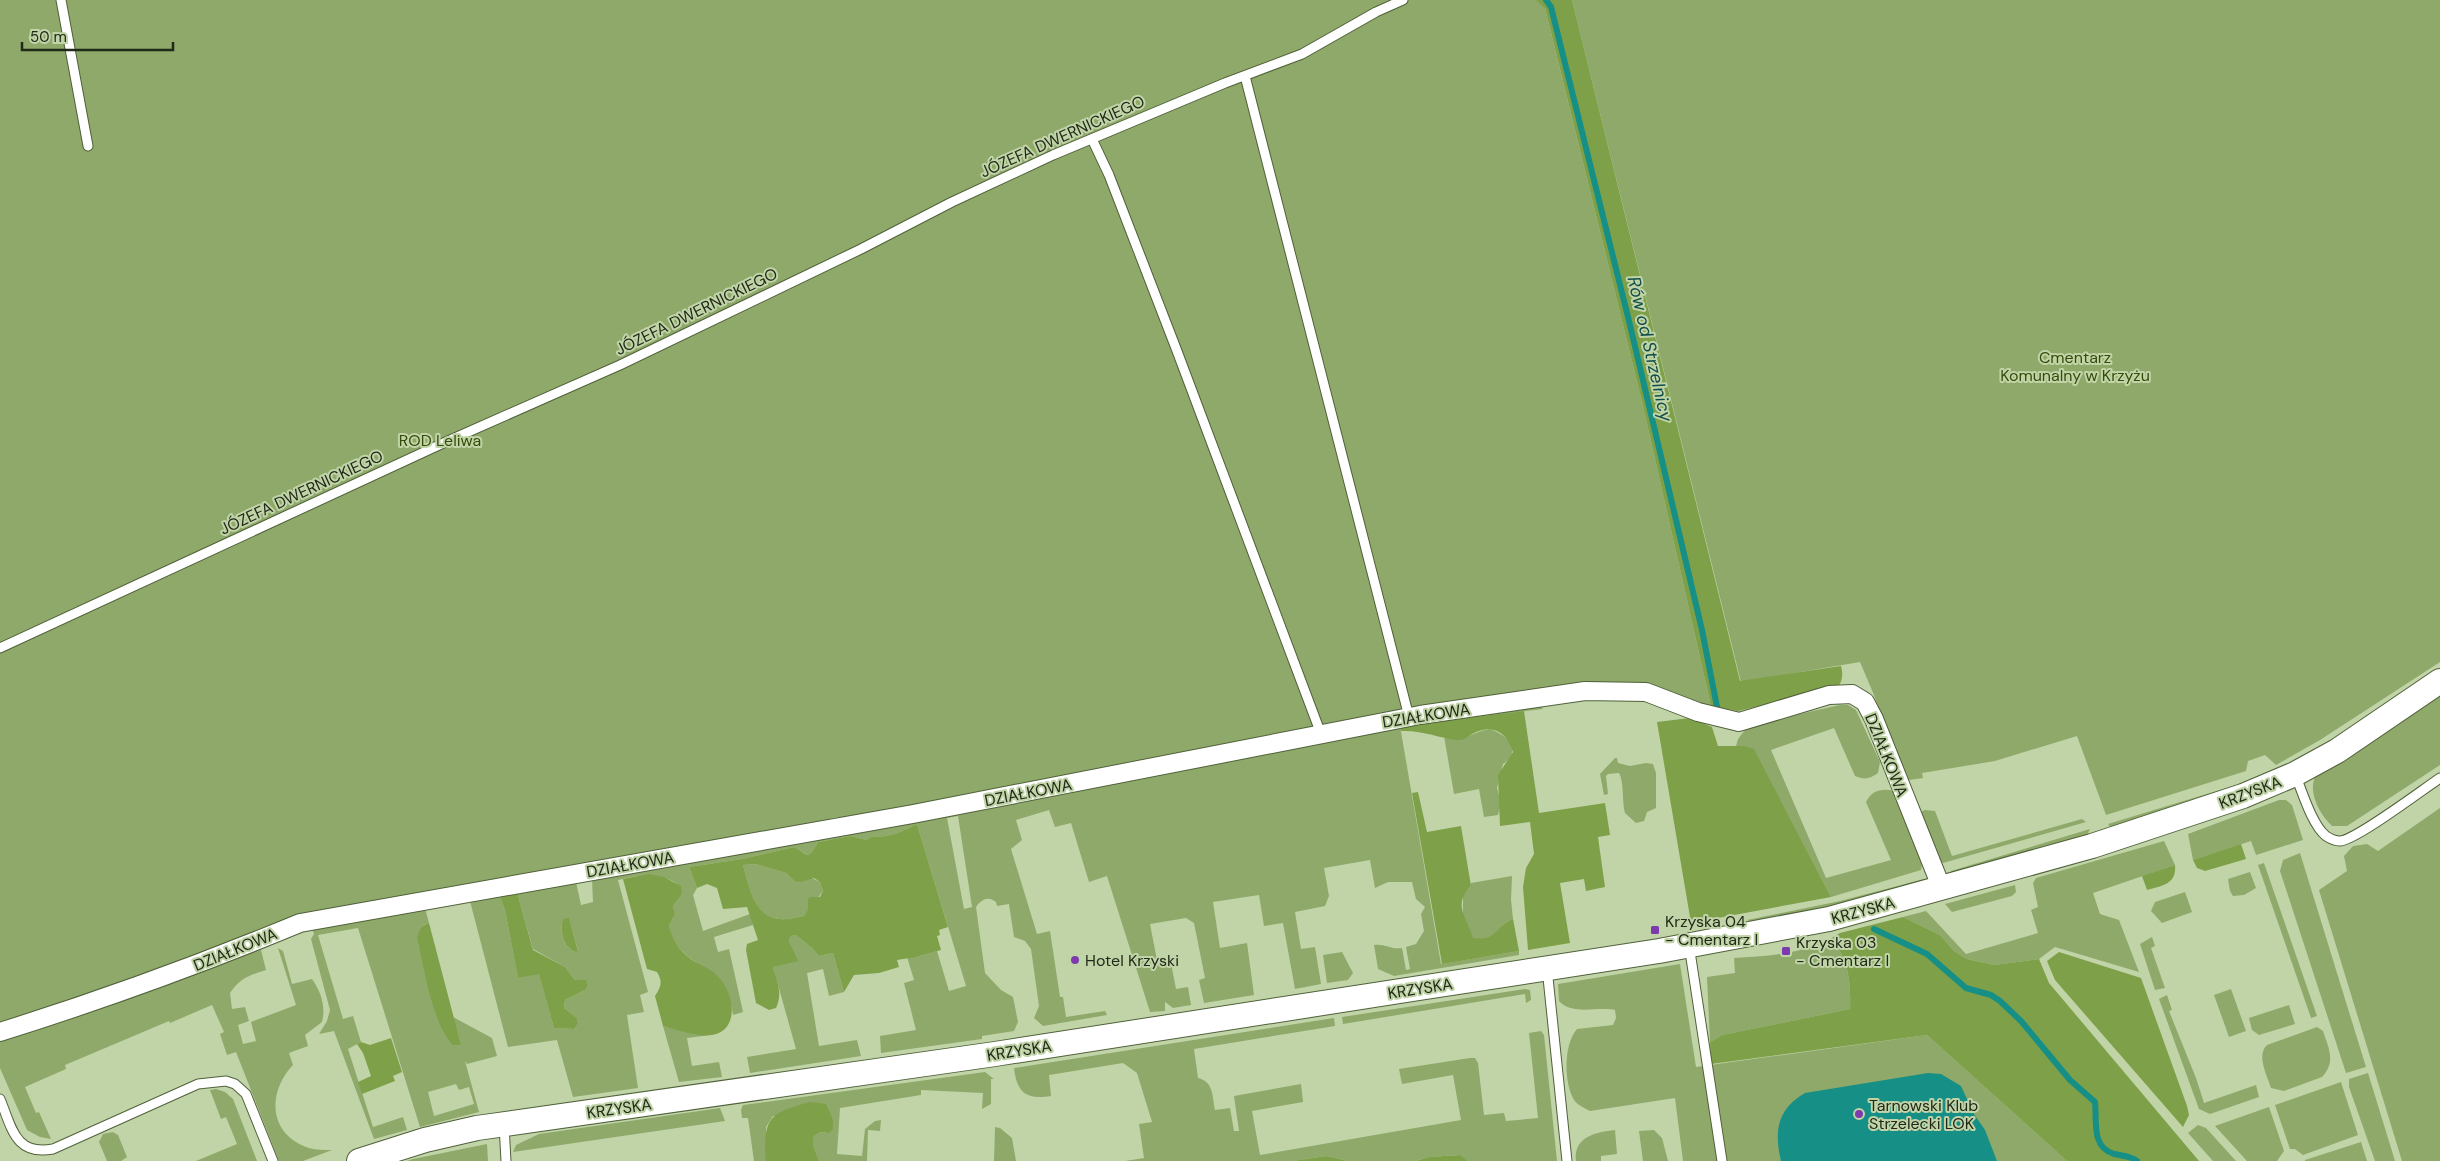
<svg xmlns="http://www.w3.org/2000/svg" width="2440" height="1161" font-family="'DM Sans',sans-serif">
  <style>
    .green { fill: #8ea969; fill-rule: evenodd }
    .forest { fill: #7ea048; fill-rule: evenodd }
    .water { fill: #168f86 }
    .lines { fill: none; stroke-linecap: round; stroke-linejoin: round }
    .stream { stroke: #168f86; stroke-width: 6 }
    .lane-casing { stroke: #50613a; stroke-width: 11 }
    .street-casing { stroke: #50613a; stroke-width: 20 }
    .secondary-casing { stroke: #50613a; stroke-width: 26 }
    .lane { stroke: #fff; stroke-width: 9 }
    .street { stroke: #fff; stroke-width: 18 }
    .secondary { stroke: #fff; stroke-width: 24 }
    .poi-dot { fill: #7c3aae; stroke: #c1d4a8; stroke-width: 2 }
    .labels { text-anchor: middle; stroke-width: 4; stroke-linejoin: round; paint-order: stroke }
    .street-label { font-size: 16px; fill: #212918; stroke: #c1d4a8 }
    .park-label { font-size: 16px; fill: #354b09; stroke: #c1d4a8 }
    .poi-label { font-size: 16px; fill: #212918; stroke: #c1d4a8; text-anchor: start }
    .water-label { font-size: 18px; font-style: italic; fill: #104e49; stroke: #c1d4a8 }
  </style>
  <rect width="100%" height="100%" fill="#c1d4a8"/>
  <g class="green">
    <path d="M0 0H1543L1643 406 1711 706 1654 687 1425 708 1417 706 1399 709 1398 713 1325 727 1322 724 1311 726 1308 730 843 820 840 817 831 818 833 823 497 883 221 949 0 1025Z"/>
    <path d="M1572 0H2440V662L2320 740 2276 765 2265 755 2248 761 2246 771 2106 815 2077 736 1995 761 1922 773 1923 778 1909 780 1900 775 1874 695 1860 662 1741 682Z"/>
    <path d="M2440 694V765L2347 826H2332C2319 814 2307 791 2316 775Z"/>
    <path d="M1539 703 1543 709 1400 726 1441 964 1519 951V955L1394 976 1378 969 1374 945C1384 943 1392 950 1402 948L1406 970 1410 969 1406 947 1416 944 1424 931 1421 914 1425 907 1416 899 1412 882H1388L1375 888 1370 860 1324 868 1329 896 1325 906 1295 912 1301 949 1315 947 1321 984 1295 989 1283 923 1264 926 1259 895 1213 902 1220 948 1247 943 1254 995 1204 1003 1199 980 1205 978 1194 923 1186 918 1150 924 1157 960 1170 958 1176 989 1188 987 1191 1005 1173 1008 1165 1002V1011L1150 1012 1107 876 1089 882 1071 823 1055 827 1049 810 1016 820 1022 840 1011 849 1037 934 1050 931 1060 997H1063L1066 1017 1105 1011 1107 1015 1043 1026 1034 1018 1039 1006 1031 949 1025 941 1014 937 1009 904 997 906 996 902C988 896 982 899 976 907L985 973 1001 990 1013 997 1018 1022 1014 1031 982 1036V1039L881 1053 880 1036 916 1030 904 983 914 980 907 957H916L937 951 949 991 966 986 917 824 898 833 886 836 871 837 866 840 851 836 818 842C807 862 810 854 794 847L742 859 689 867 697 888 693 895 703 931 750 914 753 925 714 937 718 952 729 949 743 1012 733 1015C728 959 680 973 669 926L675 914 673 906 682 894 680 886C661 871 641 875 618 880L648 992 640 995 644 1012 627 1015 638 1088 573 1097 557 1040 508 1047 470 901 499 895 505 910 518 978 539 973 554 1028 574 1029 578 1024 577 1018 564 1008 565 1000 585 990 588 986 586 981 575 980 565 967 533 949 517 892 576 882 581 905 593 902 592 879 757 846 1047 795 1067 794 1107 783 1402 723ZM958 816 972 907 964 909 947 818ZM563 919H569L578 950 575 952C563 948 559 930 563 919Z"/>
    <path d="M1840 705H1848L1856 710 1880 762 1878 773C1870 779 1864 780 1855 776L1834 728 1771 750 1826 878 1891 860 1866 802C1872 790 1882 788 1894 791 1902 809 1927 851 1921 870L1831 897 1754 750 1736 746 1738 739 1749 725Z"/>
    <path d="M1490 729C1507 735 1523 750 1503 764L1497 788 1501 803 1498 815 1484 817 1479 789 1454 794 1444 736C1470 743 1467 733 1490 729Z"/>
    <path d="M1615 758H1617L1618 763 1630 766 1646 763 1653 764 1656 773V808L1647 812 1644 821 1636 823 1625 813C1622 802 1624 781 1619 773L1608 774 1606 776 1608 794 1604 795 1600 774Z"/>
    <path d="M2246 782 2244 786 2115 828 2110 827 2108 824Z"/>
    <path d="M2279 800H2286L2292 805 2303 840 2256 855 2251 841 2193 860 2188 834Z"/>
    <path d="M2440 808V1161H2402L2319 890 2347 871 2344 856 2353 846 2367 844 2378 851Z"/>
    <path d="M1925 810 1935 811 1952 856 2082 819 2086 822 1943 863 1937 859 1920 812Z"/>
    <path d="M2090 829 2086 837 1953 874 1951 871Z"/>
    <path d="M2164 841 2175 865 2093 893 2100 914 2119 920 2139 972 2055 947 2039 959 1994 965 1967 959 1954 951 1940 935 1903 917 1926 911 1966 954 2038 933 2031 910 2038 907 2033 883 2036 878Z"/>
    <path d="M2300 853 2366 1067 2346 1073 2280 871 2283 860Z"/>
    <path d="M2264 863 2317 1016 2311 1018 2258 865Z"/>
    <path d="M755 864 786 873 794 881 810 877 820 882 823 891 804 916C797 917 788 920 781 919 754 918 749 885 743 865Z"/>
    <path d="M2250 872 2256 888 2244 895 2233 896 2230 891 2228 879Z"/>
    <path d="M1512 876 1511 900 1513 919C1495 924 1500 942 1473 939L1463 916V894L1471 886V883Z"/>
    <path d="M1924 879 1921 883 1873 898 1755 923 1747 920 1840 901Z"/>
    <path d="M2015 885 2016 892 2012 896 1952 912 1945 904Z"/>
    <path d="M2185 892 2192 912 2162 923 2151 911 2155 902Z"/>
    <path d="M425 908 429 923 424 925 417 939 427 976 461 1045 453 1017 492 1038 497 1056 467 1064 465 1061 479 1112 420 1127 358 928 318 935 343 1019 353 1016 361 1042 348 1049 373 1127 403 1117 407 1130 374 1139 334 1031 319 1034 327 1021 330 1010 311 939 314 934 312 928ZM456 1084 459 1090 469 1087 474 1104 434 1116 428 1092Z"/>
    <path d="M796 935 812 948 819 956 833 953 844 992 829 996 823 969 807 973 819 1046 857 1040 861 1056 750 1073 747 1057 796 1049 773 967 793 951 789 941 791 936Z"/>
    <path d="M2152 937 2155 946 2151 948 2165 988 2155 990 2140 944Z"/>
    <path d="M1830 939C1849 956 1851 985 1850 1009L1722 1035 1710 1042 1707 977 1735 973 1734 958C1767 956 1801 954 1830 939Z"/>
    <path d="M278 948 283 951 292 984 312 979C321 992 326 1006 322 1022L305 1035 308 1046 289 1053 293 1065C267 1092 268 1135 309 1148 316 1150 325 1150 332 1150L303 1161H279L236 1052 227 1055 220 1034 224 1032 212 1005 170 1023 169 1021 65 1065 66 1069 25 1087 36 1113 39 1112 51 1139 40 1137 27 1130 0 1068V1039L256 949 257 951 261 950 266 970C249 975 239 979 230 993L232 1009 245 1007 249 1021 238 1025 243 1044 256 1041 251 1022 296 1005Z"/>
    <path d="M1342 952 1353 973 1348 980 1327 983 1323 955Z"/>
    <path d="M1680 964 1696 1067 1927 1035 2067 1161H1683L1675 1098 1590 1111C1582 1107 1575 1104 1572 1096 1564 1078 1564 1044 1577 1029L1613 1025 1616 1018 1615 1010C1598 1006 1573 1016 1559 1001L1558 984Z"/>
    <path d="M1525 989 1530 990 1531 1000 1526 1003 1525 994 1343 1024 1342 1017Z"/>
    <path d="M2231 989 2246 1031 2229 1037 2214 995Z"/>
    <path d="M2167 995 2172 1010 2169 1011 2196 1078 2204 1103 2256 1085 2259 1097 2210 1114 2199 1109 2159 999Z"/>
    <path d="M2289 1005 2295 1024 2259 1035 2252 1030 2249 1018Z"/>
    <path d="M1334 1018 1335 1026 1194 1049 1198 1078C1214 1082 1212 1096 1215 1110L1230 1108 1234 1131H1239L1234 1096 1301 1084 1303 1102 1252 1111 1260 1155 1461 1120 1453 1075 1402 1084 1399 1069 1470 1058H1475L1478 1063 1484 1115 1504 1113 1506 1121 1538 1118 1529 1033 1541 1031 1544 1035 1557 1161H1468L1459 1155 1429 1157 1416 1161H1348L1326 1156 1293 1161H1125L1144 1158 1139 1124 1152 1122 1137 1073 1123 1063 1049 1075 1051 1096C1026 1100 1017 1093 1014 1068Z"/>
    <path d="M663 1026 696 1035H710L687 1038 692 1066 719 1062 722 1077 679 1082Z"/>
    <path d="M2317 1027 2323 1031C2329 1049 2336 1062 2322 1077L2284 1091 2271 1088C2267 1075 2256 1055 2267 1045Z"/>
    <path d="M985 1072 994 1079H991V1104L982 1109 983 1093 921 1090V1095L840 1108 837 1154 862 1156 865 1129 875 1121 881 1120 880 1131 868 1130 867 1161H819L813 1145V1137L820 1132 829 1133 773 1116 766 1127V1161H754L748 1118H742L741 1110 743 1105Z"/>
    <path d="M2368 1073 2395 1161H2375L2349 1087V1079Z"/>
    <path d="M2341 1082 2358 1135 2303 1155 2295 1149H2290L2275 1105Z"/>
    <path d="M216 1089 225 1092 233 1099 257 1161H196L237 1144 226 1117 221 1119 210 1090Z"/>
    <path d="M2269 1107 2284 1151 2277 1161H2247L2215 1126Z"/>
    <path d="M720 1108 725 1121 513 1152 516 1145 539 1134Z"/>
    <path d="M2198 1125 2206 1128 2236 1161H2213L2188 1133Z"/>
    <path d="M995 1127 1000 1128 1012 1138 1016 1161H994Z"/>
    <path d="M1615 1130 1617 1154 1601 1156V1161H1576C1573 1137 1596 1132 1615 1130Z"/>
    <path d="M1654 1130 1662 1138 1668 1161H1643L1639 1131Z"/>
    <path d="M113 1132 118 1135 127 1157 121 1161H107L99 1142 103 1134Z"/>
    <path d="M2361 1142 2367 1161H2305V1160Z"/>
    <path d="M487 1144 488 1161H407L413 1159Z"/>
  </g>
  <g class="forest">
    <path d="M1536 0H1572L1740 681 1841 666C1843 674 1843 680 1838 687L1738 711 1711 706 1643 406 1545 8Z"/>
    <path d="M1524 711 1539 813 1605 803 1610 835 1598 837 1605 887 1586 891 1584 879 1560 883 1570 943 1528 950 1523 887 1526 868 1534 854 1530 822 1500 826 1498 775 1513 752C1508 736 1497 725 1479 731 1471 733 1467 740 1458 740 1438 738 1423 730 1401 731L1400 726Z"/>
    <path d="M1690 718 1712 727 1718 746H1743L1754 749 1831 897 1691 923 1657 722Z"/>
    <path d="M1418 792 1427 832 1461 826 1471 886C1452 904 1467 918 1473 938 1498 942 1496 924 1513 919L1519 951 1442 964 1412 793Z"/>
    <path d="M917 824 948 927 939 930 940 935 937 936 941 950 916 957 897 960 899 967 879 973 854 975 844 992 833 953 819 956 812 948 796 935 791 936 789 941 798 961 773 967C777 982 783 993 776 1008L769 1010 756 1003 746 950 747 944 758 940 747 907 723 909 717 888 707 884 697 888 689 867 742 859 794 847C809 854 807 862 818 842L851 836 866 840 871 837 886 836 898 833ZM755 864 786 873 794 881 801 882 814 878 820 882 823 891 820 897H811L808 899V910L804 916C797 917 788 920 781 919 754 918 749 885 743 865Z"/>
    <path d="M2241 844 2246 859 2205 871 2197 868 2193 860Z"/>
    <path d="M2175 865C2177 884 2162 886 2147 890L2142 876Z"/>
    <path d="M649 874 664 877 681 886 682 894 673 906 675 914 669 926C672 937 677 947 686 955 694 963 703 965 712 971 727 982 738 1008 728 1025 715 1045 681 1031 663 1026L655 996C661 987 663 982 657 972L647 969 623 879Z"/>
    <path d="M517 892 533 950 565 967 575 980H586L588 986 585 990 565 1000 564 1008 577 1018 578 1024 574 1029 554 1028 539 974 518 978 505 910 499 895Z"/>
    <path d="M1903 917 1940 935 1954 951 1967 959 1994 965 2039 959 2049 983 2199 1161H2067L1927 1035 1711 1064 1710 1042 1722 1035 1850 1009C1851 985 1849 956 1830 939L1840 933Z"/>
    <path d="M569 918 578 951 575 952C563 948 559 929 563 919Z"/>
    <path d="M429 923 461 1045H453C432 1023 425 970 417 939 419 931 420 926 429 923Z"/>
    <path d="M2059 952 2141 978 2187 1106 2189 1115 2183 1127 2055 980 2047 961Z"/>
    <path d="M391 1038 402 1072 393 1076 395 1081 362 1094 358 1082 371 1076 363 1053 357 1044 361 1042 370 1045Z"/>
    <path d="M810 1102 826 1104 833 1120V1129L829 1133 820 1132 813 1137V1145L819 1161H766C763 1118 769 1113 810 1102Z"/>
    <path d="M1460 1155 1468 1161H1416L1429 1157Z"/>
    <path d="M1326 1156 1348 1161H1293Z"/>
  </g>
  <path class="water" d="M1928 1073 1941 1074 1961 1086 1974 1114 1985 1130 1997 1161H1781C1774 1131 1777 1109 1805 1093Z"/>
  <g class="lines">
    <g class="stream">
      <path d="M1546 0 1551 7 1629 321 1702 630 1717 707"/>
      <path d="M1874 929 1927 954 1966 988 1991 995 2000 1001 2021 1021 2070 1080 2095 1102C2097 1122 2091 1147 2114 1154 2123 1156 2129 1155 2137 1161"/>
    </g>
    <g class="lane-casing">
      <g id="lane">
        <path d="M61 0 88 146"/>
        <path d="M1245 76 1409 717"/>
        <path d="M1092 139 1109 175 1177 351 1321 734"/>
        <path d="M0 648 450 440 620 365 861 249 952 202 1053 155 1225 83 1302 54 1376 12 1403 0"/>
        <path d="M2295 774C2302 791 2312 825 2326 836 2329 838 2335 841 2340 841 2356 840 2422 790 2440 778"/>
        <path d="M1689 945 1722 1161"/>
        <path d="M1547 968 1567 1161"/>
        <path d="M0 1099C12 1128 15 1156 53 1149L198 1084 226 1081 235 1084 246 1094 273 1161"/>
        <path d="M504 1125 506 1161"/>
      </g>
    </g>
    <g class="street-casing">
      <path id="street" d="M0 1032C102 1000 201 964 300 923L913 814 1420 715 1585 691 1646 692 1698 712 1739 722 1829 695 1852 694 1865 702 1874 719 1942 889"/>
    </g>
    <g class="secondary-casing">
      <path id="secondary" d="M359 1161 425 1140 477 1128 995 1054 1413 989 1659 951 1829 919 2092 846 2243 796 2295 774 2337 751 2440 681"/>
    </g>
    <use href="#lane" class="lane"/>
    <use href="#street" class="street"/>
    <use href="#secondary" class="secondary"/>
  </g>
  <g class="poi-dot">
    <rect x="1650" y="925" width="10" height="10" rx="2.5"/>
    <rect x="1781" y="946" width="10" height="10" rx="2.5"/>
    <circle cx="1075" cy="960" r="5"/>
    <circle cx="1859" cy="1114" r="5"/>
  </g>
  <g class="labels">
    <g class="street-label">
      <text transform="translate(1062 136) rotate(-24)" y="6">JÓZEFA DWERNICKIEGO</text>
      <text transform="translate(696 311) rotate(-26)" y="6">JÓZEFA DWERNICKIEGO</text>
      <text transform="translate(301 492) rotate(-25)" y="6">JÓZEFA DWERNICKIEGO</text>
      <text transform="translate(1426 715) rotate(-9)" y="6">DZIAŁKOWA</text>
      <text transform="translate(1887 755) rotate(68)" y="6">DZIAŁKOWA</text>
      <text transform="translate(1028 792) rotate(-11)" y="6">DZIAŁKOWA</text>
      <text transform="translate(2250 792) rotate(-21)" y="6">KRZYSKA</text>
      <text transform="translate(630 864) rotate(-10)" y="6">DZIAŁKOWA</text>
      <text transform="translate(1863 910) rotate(-15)" y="6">KRZYSKA</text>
      <text transform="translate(235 949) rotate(-22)" y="6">DZIAŁKOWA</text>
      <text transform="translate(1420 988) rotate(-9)" y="6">KRZYSKA</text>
      <text transform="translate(1019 1050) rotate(-9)" y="6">KRZYSKA</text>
      <text transform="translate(619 1108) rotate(-8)" y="6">KRZYSKA</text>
    </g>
    <g class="park-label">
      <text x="2075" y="363">Cmentarz<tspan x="2075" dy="18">Komunalny w Krzyżu</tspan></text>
      <text x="440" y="446">ROD Leliwa</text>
    </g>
    <g class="poi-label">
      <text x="1665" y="927">Krzyska 04<tspan x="1665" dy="18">- Cmentarz I</tspan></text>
      <text x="1796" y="948">Krzyska 03<tspan x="1796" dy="18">- Cmentarz I</tspan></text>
      <text x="1085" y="966">Hotel Krzyski</text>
      <text x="1869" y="1111">Tarnowski Klub<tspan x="1869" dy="18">Strzelecki LOK</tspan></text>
    </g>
    <g class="water-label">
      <text transform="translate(1650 349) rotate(77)" y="6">Rów od Strzelnicy</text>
    </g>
  </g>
  <path d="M22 42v8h151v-8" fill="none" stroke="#212918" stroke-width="2.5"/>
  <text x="30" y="42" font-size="15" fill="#212918" stroke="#c1d4a8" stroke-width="4" paint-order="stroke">50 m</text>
</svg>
